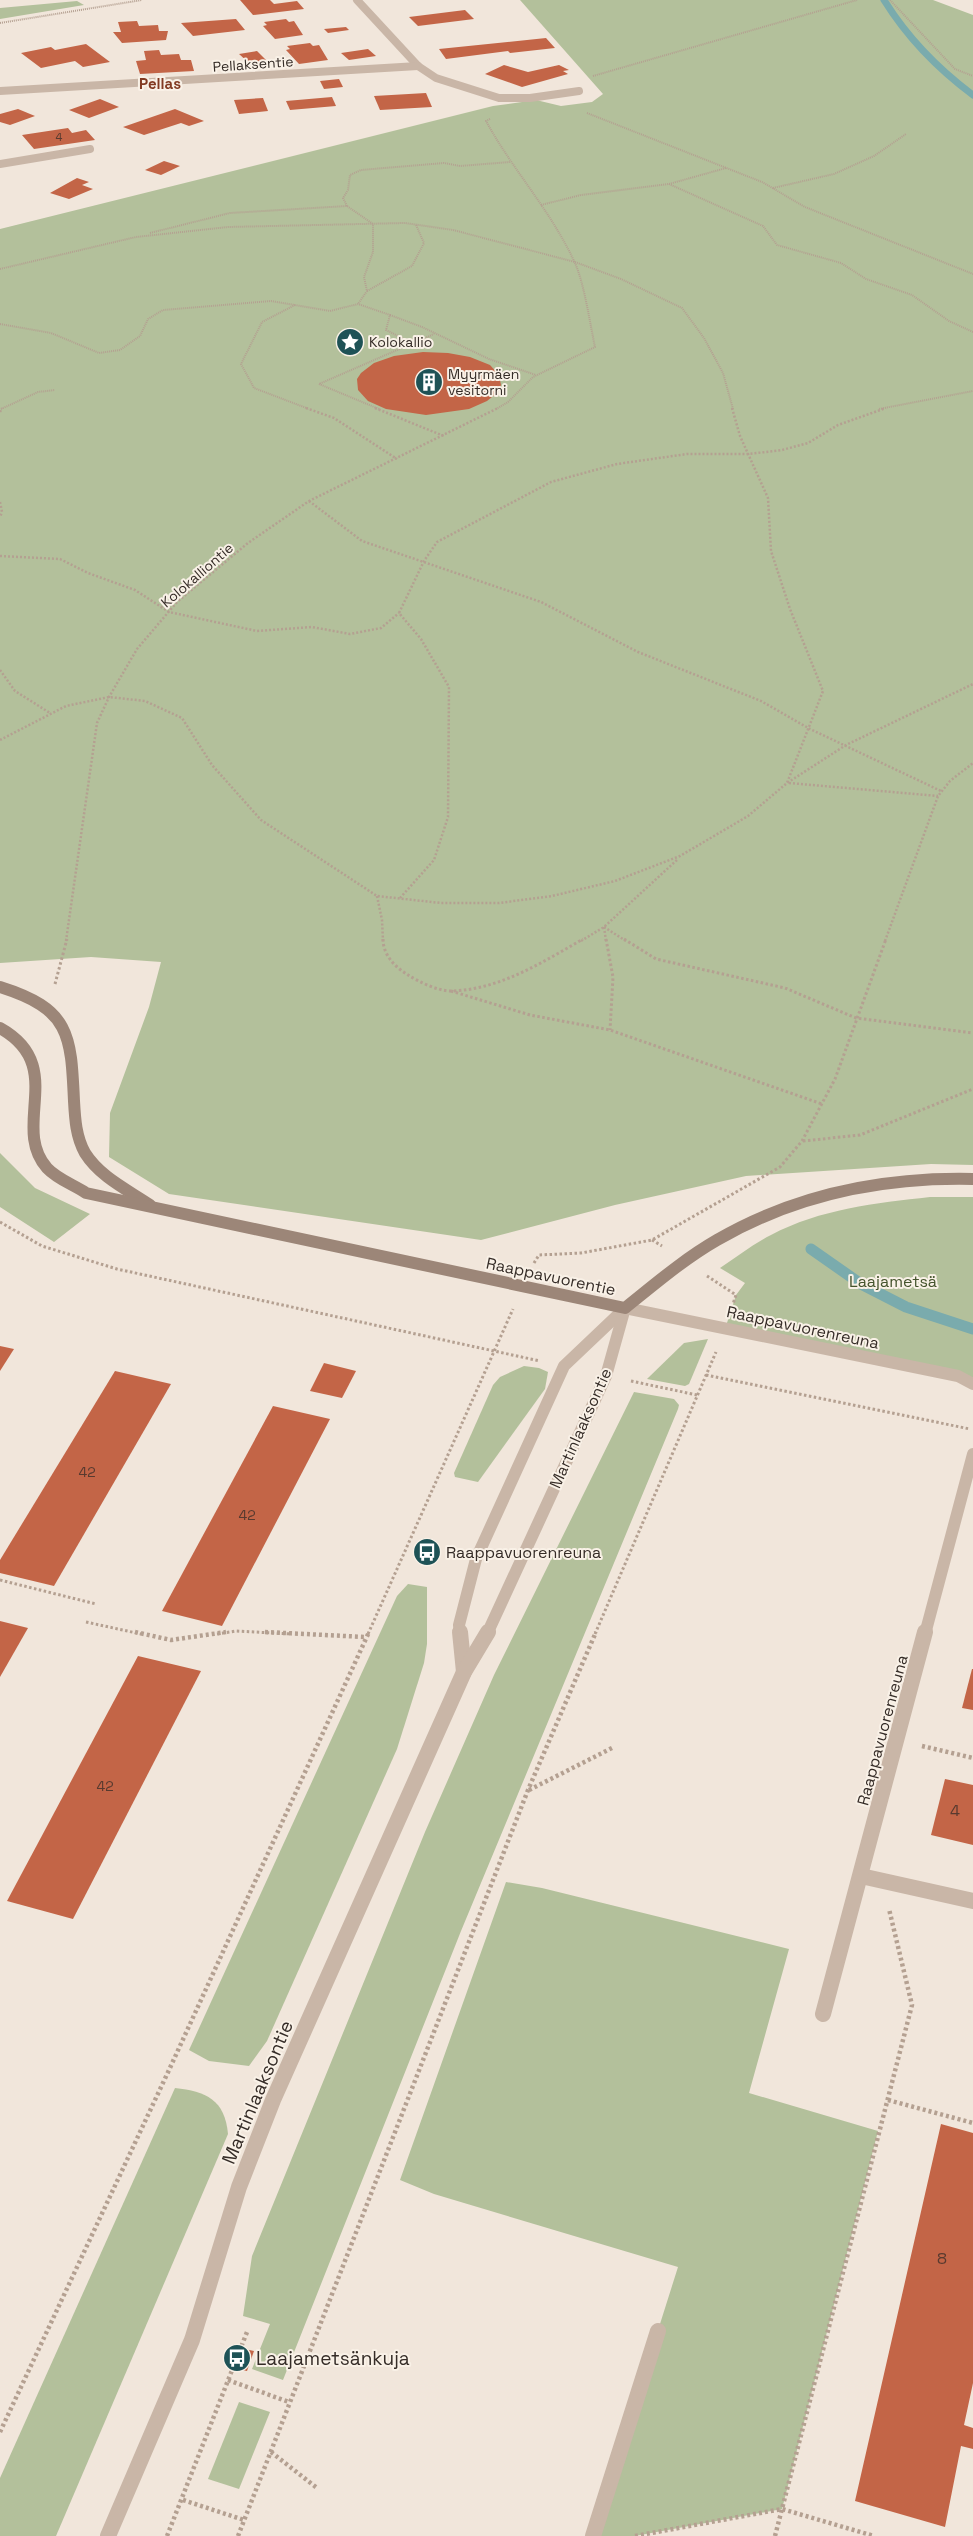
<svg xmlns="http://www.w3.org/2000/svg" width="973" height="2536" font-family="'Space Grotesk',sans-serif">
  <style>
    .green { fill: #b3c09b }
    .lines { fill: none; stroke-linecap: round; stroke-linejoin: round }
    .stream-far1 { stroke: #7aabad; stroke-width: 7 }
    .stream { stroke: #7aabad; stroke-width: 11 }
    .building { fill: #c36547 }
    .path-far3 { stroke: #b4a091; stroke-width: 2; stroke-dasharray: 1 1; stroke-linecap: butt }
    .path-far2 { stroke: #b4a091; stroke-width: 2.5; stroke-dasharray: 2 2; stroke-linecap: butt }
    .path-far1 { stroke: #b4a091; stroke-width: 3; stroke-dasharray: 2.5 2.5; stroke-linecap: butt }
    .path { stroke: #b4a091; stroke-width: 4.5; stroke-dasharray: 3 3; stroke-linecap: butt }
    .service { stroke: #c9b6a7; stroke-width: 16 }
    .minor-far2 { stroke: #c9b6a7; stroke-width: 8 }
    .minor-far1 { stroke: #c9b6a7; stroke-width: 12 }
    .minor { stroke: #c9b6a7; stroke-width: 16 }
    .tertiary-far1 { stroke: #c9b6a7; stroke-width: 12 }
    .tertiary { stroke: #c9b6a7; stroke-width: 16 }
    .secondary { stroke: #9c8678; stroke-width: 12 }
    .labels { text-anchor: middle; stroke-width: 4; stroke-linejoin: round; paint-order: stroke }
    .far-number-label { font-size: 11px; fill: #583a2f }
    .far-street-label { font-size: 14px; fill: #352c27; stroke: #f9f1e7 }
    .far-poi-label { font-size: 14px; fill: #352c27; stroke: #f9f1e7; text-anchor: start }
    .number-label { font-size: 14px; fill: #583a2f }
    .far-neighbourhood-label { font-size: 15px; font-weight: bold; fill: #823a22; stroke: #f9f1e7 }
    .street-label { font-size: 16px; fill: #352c27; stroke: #f9f1e7 }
    .park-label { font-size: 16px; fill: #44532c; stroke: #f9f1e7 }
    .poi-label { font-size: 16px; fill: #352c27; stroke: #f9f1e7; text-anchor: start }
    .near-number-label { font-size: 16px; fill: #583a2f }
    .near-street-label { font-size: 19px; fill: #352c27; stroke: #f9f1e7 }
    .near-poi-label { font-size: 19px; fill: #352c27; stroke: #f9f1e7; text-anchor: start }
  </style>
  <rect width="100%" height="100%" fill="#f1e6db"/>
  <g class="green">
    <path d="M520 0H933L973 15V1165L931 1164 746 1176 615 1205 481 1240 169 1194 109 1157 110 1113 149 1007 161 962 91 957 0 963V229L493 106 536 100 561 106 592 102 603 94Z"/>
    <path d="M77 1 84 5 0 19V8Z"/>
    <path d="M0 1153 35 1188 90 1214 54 1242 0 1207Z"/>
    <path d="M930 1197H973V1384L725 1329 736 1295 745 1283 720 1268C737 1257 753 1244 771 1235 820 1209 876 1203 930 1197Z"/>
    <path d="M708 1339 689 1384 685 1386 647 1379 684 1343Z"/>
    <path d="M524 1366 539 1368 548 1372 545 1389 478 1482 455 1477 454 1473 493 1385 500 1377Z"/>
    <path d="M634 1392 674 1399 679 1405 678 1409 461 1931 283 2380 252 2369 270 2324 243 2316 252 2256 425 1832 494 1675Z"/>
    <path d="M408 1584 427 1587V1644L424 1663 397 1749 267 2041 249 2066 209 2061 189 2050 397 1596Z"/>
    <path d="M506 1882 542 1888 789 1949 749 2093 878 2131 782 2509 635 2536H593L678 2267 434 2194 400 2180Z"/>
    <path d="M175 2088C206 2091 225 2100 228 2134L56 2536H0V2478Z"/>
    <path d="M239 2402 270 2412 239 2489 208 2479Z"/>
  </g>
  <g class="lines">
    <path class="stream-far1" d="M884 0C907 37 938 69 973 95"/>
    <path class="stream" d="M811 1249 861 1284 906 1307 973 1329"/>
  </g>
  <g class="building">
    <path d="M240 0H270L274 4 297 1 304 9 253 15Z"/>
    <path d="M465 10 474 19 418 26 409 17Z"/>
    <path d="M236 19 245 30 193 36 181 23Z"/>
    <path d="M286 19 289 22 294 21 303 35 275 39 263 26 267 25 264 22Z"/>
    <path d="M137 21 139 26 158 25 159 31H168L166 40 122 43 113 32H121L118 22Z"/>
    <path d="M346 27 349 30 328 33 324 29Z"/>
    <path d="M546 38 555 48 510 53 508 51 446 59 439 49Z"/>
    <path d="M310 43 313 46 319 45 328 60 299 64 286 50 290 49 287 46Z"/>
    <path d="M86 44 110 62 83 67 75 61 41 68 21 53 51 47 55 50Z"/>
    <path d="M368 49 376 56 349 60 341 53Z"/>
    <path d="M159 50 161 55 179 54 181 60H191L194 71 140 74 136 61 146 60 144 51Z"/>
    <path d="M257 51 267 61 249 63 239 54Z"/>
    <path d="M504 65 528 72 559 65 569 70 563 71 568 74 522 87 485 74Z"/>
    <path d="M339 79 343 87 324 89 320 81Z"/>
    <path d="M426 93 432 107 380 110 374 96Z"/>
    <path d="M332 97 336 106 290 110 286 101Z"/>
    <path d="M263 98 268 111 239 114 234 100Z"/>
    <path d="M100 99 119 107 89 118 69 110Z"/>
    <path d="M18 109 35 116 10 125 0 122V114Z"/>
    <path d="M175 109 204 121 189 126 181 123 144 135 123 127Z"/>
    <path d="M68 128 72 133 86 130 95 140 34 149 22 135Z"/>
    <path d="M164 161 180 166 161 175 145 170Z"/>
    <path d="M77 178 89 182 82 185 93 189 69 199 50 193Z"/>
    <path d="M423 352 448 353 470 357 490 365 499 375 501 385 498 392 487 401 469 409 426 415 386 409 368 401 358 390 357 379 361 373 374 363 394 356Z"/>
    <path d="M0 1346 14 1349 0 1371Z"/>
    <path d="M324 1363 356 1371 342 1398 310 1391Z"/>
    <path d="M115 1371 171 1384 54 1586 0 1573V1560Z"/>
    <path d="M273 1406 330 1419 222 1626 162 1611Z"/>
    <path d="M0 1621 28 1628 0 1677Z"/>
    <path d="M138 1656 201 1671 73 1919 7 1901Z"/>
    <path d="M972 1669H973V1710L962 1708Z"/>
    <path d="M945 1779 973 1785V1845L931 1835Z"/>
    <path d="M941 2124 973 2133V2383L964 2425 973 2428V2449L961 2446 945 2527 855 2501Z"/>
    <path d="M245 2349 254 2351 247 2371 238 2369Z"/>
  </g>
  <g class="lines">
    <g class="path-far3">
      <path d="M890 0 955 69 973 76"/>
      <path d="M0 23 142 0"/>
      <path d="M593 76 857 0"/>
      <path d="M587 113 762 182 805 207 973 274"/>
      <path d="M490 119 486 121C512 169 551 211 574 261 584 281 590 324 595 347L533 377 508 402 496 409"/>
      <path d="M669 184 763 226 777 245 841 263 866 279 912 295 949 321 973 332"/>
      <path d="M773 188 834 174 874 156 906 134"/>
      <path d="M541 205 581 195 669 184 726 168"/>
      <path d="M347 206 343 198 348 190 350 175 361 170 444 163 460 166 510 162"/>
      <path d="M150 233 230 213 347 206 373 224V252L364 277 367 291 358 304"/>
      <path d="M0 269 136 237 228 227 405 223 453 230 575 262 621 279 682 308 704 338 723 373 733 409"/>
      <path d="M367 291 412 266 424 243 416 225"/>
      <path d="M295 305 262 322 241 364 254 388 309 409"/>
      <path d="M390 315 422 327 489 359 536 375"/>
      <path d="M0 324 51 333 99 353 120 350 140 336 148 319 163 310 271 301 330 311 358 304 390 315 386 330 412 343"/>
      <path d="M1 409 38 392 55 390"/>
      <path d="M379 409 319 384 434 334"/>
      <path d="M879 409 973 391"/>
    </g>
    <g class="path-far2">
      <path d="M306 408 334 418 397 459"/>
      <path d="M375 408 444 436"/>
      <path d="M732 408 740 436 768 498 771 551 790 609 823 691 787 783"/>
      <path d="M0 412 2 408"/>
      <path d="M309 501 362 541 541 602 638 652 761 701 810 729 941 791"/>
      <path d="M0 502 2 512 0 517"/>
      <path d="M0 556 60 559 88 573 135 590 169 612 257 631 312 627 350 634 381 628 399 613"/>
      <path d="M0 670 15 691 50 713"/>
      <path d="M0 740 66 706 109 697 145 701 182 718 212 765 261 820 377 896 441 903H499L552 896 615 881 680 856 748 816 787 783 846 745 973 684"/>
      <path d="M789 783 938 796"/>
      <path d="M377 896 382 920 383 941"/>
      <path d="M400 898 434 860 448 817 449 687 421 639 399 613 424 561 437 542 551 482 617 464 687 454H749L782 450 808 443 838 425 886 408"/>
      <path d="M604 927 626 941"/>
      <path d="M604 927 606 941"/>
      <path d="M66 941 97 723 109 697 137 649 177 602 248 543 309 501 498 408"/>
      <path d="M581 941 604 927 678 859"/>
      <path d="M885 941 938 796 950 781 973 763"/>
    </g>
    <g class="path-far1">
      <path d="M383 939C383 955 395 967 408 975 419 982 438 991 451 991 499 990 543 962 583 939"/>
      <path d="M606 939 613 977 610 1030"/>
      <path d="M624 939 656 959 785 988 856 1018 973 1033"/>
      <path d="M55 984 67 939"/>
      <path d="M451 991 530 1015 610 1030 822 1104"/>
      <path d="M803 1141 860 1135 973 1089"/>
      <path d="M0 1222 42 1246 117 1269 540 1361"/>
      <path d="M652 1240 662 1246"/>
      <path d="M534 1263 539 1255 581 1253 652 1240 780 1167 802 1141 835 1079 886 939"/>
      <path d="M707 1276 736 1295 733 1304"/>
      <path d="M706 1375 970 1429"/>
      <path d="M631 1381 697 1395"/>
      <path d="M0 1580 96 1604"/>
      <path d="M86 1622 141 1634"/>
      <path d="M217 1634 236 1631 292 1634"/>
      <path d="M368 1634 513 1309"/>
      <path d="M595 1634 716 1352"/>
    </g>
    <g class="path">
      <path d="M135 1632 171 1640 226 1632"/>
      <path d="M265 1632 365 1637"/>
      <path d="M922 1746 973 1758"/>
      <path d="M529 1790 612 1748"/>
      <path d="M888 2100 973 2123"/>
      <path d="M228 2380 289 2402"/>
      <path d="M0 2432 169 2070 369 1632"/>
      <path d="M271 2452 317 2488"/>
      <path d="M183 2500 244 2520"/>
      <path d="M167 2536 247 2332"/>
      <path d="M238 2536 528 1790 596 1632"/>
      <path d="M635 2536 782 2509 874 2536"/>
      <path d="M775 2536 912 2005 889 1909"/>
    </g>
    <g class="service">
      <path d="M861 1876 973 1901"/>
      <path d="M593 2536 658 2331"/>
    </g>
    <g class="minor-far2">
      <path d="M357 0 418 66 436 78 499 98H530L579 91"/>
      <path d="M0 91 418 66"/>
      <path d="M0 164 90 149"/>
    </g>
    <g class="minor-far1">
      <path d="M625 1308 958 1376 973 1384"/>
      <path d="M925 1634 973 1454"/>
    </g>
    <path class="minor" d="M823 2014 925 1632"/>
    <g class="tertiary-far1">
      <path d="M460 1634 459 1625 476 1559 564 1366 624 1309"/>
      <path d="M487 1634 606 1376 625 1308"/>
    </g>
    <g class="tertiary">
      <path d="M460 1632 464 1672"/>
      <path d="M108 2536 192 2340 239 2187 273 2100 464 1672 488 1632"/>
    </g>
    <g class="secondary">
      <path d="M0 987C70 1009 71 1034 74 1101 75 1119 76 1137 85 1153 100 1177 128 1190 150 1205"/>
      <path d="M0 1028C68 1066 10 1126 47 1168 57 1179 74 1185 86 1193L625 1308C655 1284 684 1259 717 1240 795 1195 884 1177 973 1179"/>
    </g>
  </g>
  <defs>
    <g id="sight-disc" transform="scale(1.4375)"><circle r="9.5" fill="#1e5256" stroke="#f9f1e7"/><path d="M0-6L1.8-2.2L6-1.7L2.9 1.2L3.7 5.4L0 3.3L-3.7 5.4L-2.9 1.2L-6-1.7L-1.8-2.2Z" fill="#fff"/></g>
    <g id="building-disc" transform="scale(1.4375)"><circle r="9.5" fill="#1e5256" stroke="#f9f1e7"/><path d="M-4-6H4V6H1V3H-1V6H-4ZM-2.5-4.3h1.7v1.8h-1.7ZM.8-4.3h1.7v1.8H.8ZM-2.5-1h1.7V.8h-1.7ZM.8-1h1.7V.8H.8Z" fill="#fff"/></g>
    <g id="bus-disc" transform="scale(1.4375)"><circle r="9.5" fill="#1e5256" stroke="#f9f1e7"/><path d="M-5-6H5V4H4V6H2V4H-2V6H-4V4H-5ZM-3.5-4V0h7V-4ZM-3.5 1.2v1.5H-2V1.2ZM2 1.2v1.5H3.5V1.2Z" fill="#fff"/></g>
  </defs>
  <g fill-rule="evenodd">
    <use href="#sight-disc" x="350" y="342"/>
    <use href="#building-disc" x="429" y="382"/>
    <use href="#bus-disc" x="427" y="1552"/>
    <use href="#bus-disc" x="237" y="2358"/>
  </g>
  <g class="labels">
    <g class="far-number-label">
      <text x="59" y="141">4</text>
    </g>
    <g class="far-street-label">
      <text transform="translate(253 64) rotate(-4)" y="5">Pellaksentie</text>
      <text transform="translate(197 575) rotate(-41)" y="5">Kolokalliontie</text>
    </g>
    <g class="far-poi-label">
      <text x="369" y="347">Kolokallio</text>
      <text x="448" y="379">Myyrmäen<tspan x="448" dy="16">vesitorni</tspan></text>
    </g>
    <g class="number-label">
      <text x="87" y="1477">42</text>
      <text x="247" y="1520">42</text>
      <text x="105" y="1791">42</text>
    </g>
    <g class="far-neighbourhood-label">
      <text x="160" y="89">Pellas</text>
    </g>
    <g class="street-label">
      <text transform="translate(551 1276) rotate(12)" y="6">Raappavuorentie</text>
      <text transform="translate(803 1327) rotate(12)" y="6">Raappavuorenreuna</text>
      <text transform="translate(580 1428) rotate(-66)" y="6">Martinlaaksontie</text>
      <text transform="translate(882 1730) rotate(-75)" y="6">Raappavuorenreuna</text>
    </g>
    <g class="park-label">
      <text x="893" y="1287">Laajametsä</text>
    </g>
    <g class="poi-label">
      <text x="446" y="1558">Raappavuorenreuna</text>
    </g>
    <g class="near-number-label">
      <text x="955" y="1816">4</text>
      <text x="942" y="2264">8</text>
    </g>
    <g class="near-street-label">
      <text transform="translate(257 2092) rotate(-67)" y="7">Martinlaaksontie</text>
    </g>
    <g class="near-poi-label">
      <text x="256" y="2365">Laajametsänkuja</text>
    </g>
  </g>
</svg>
